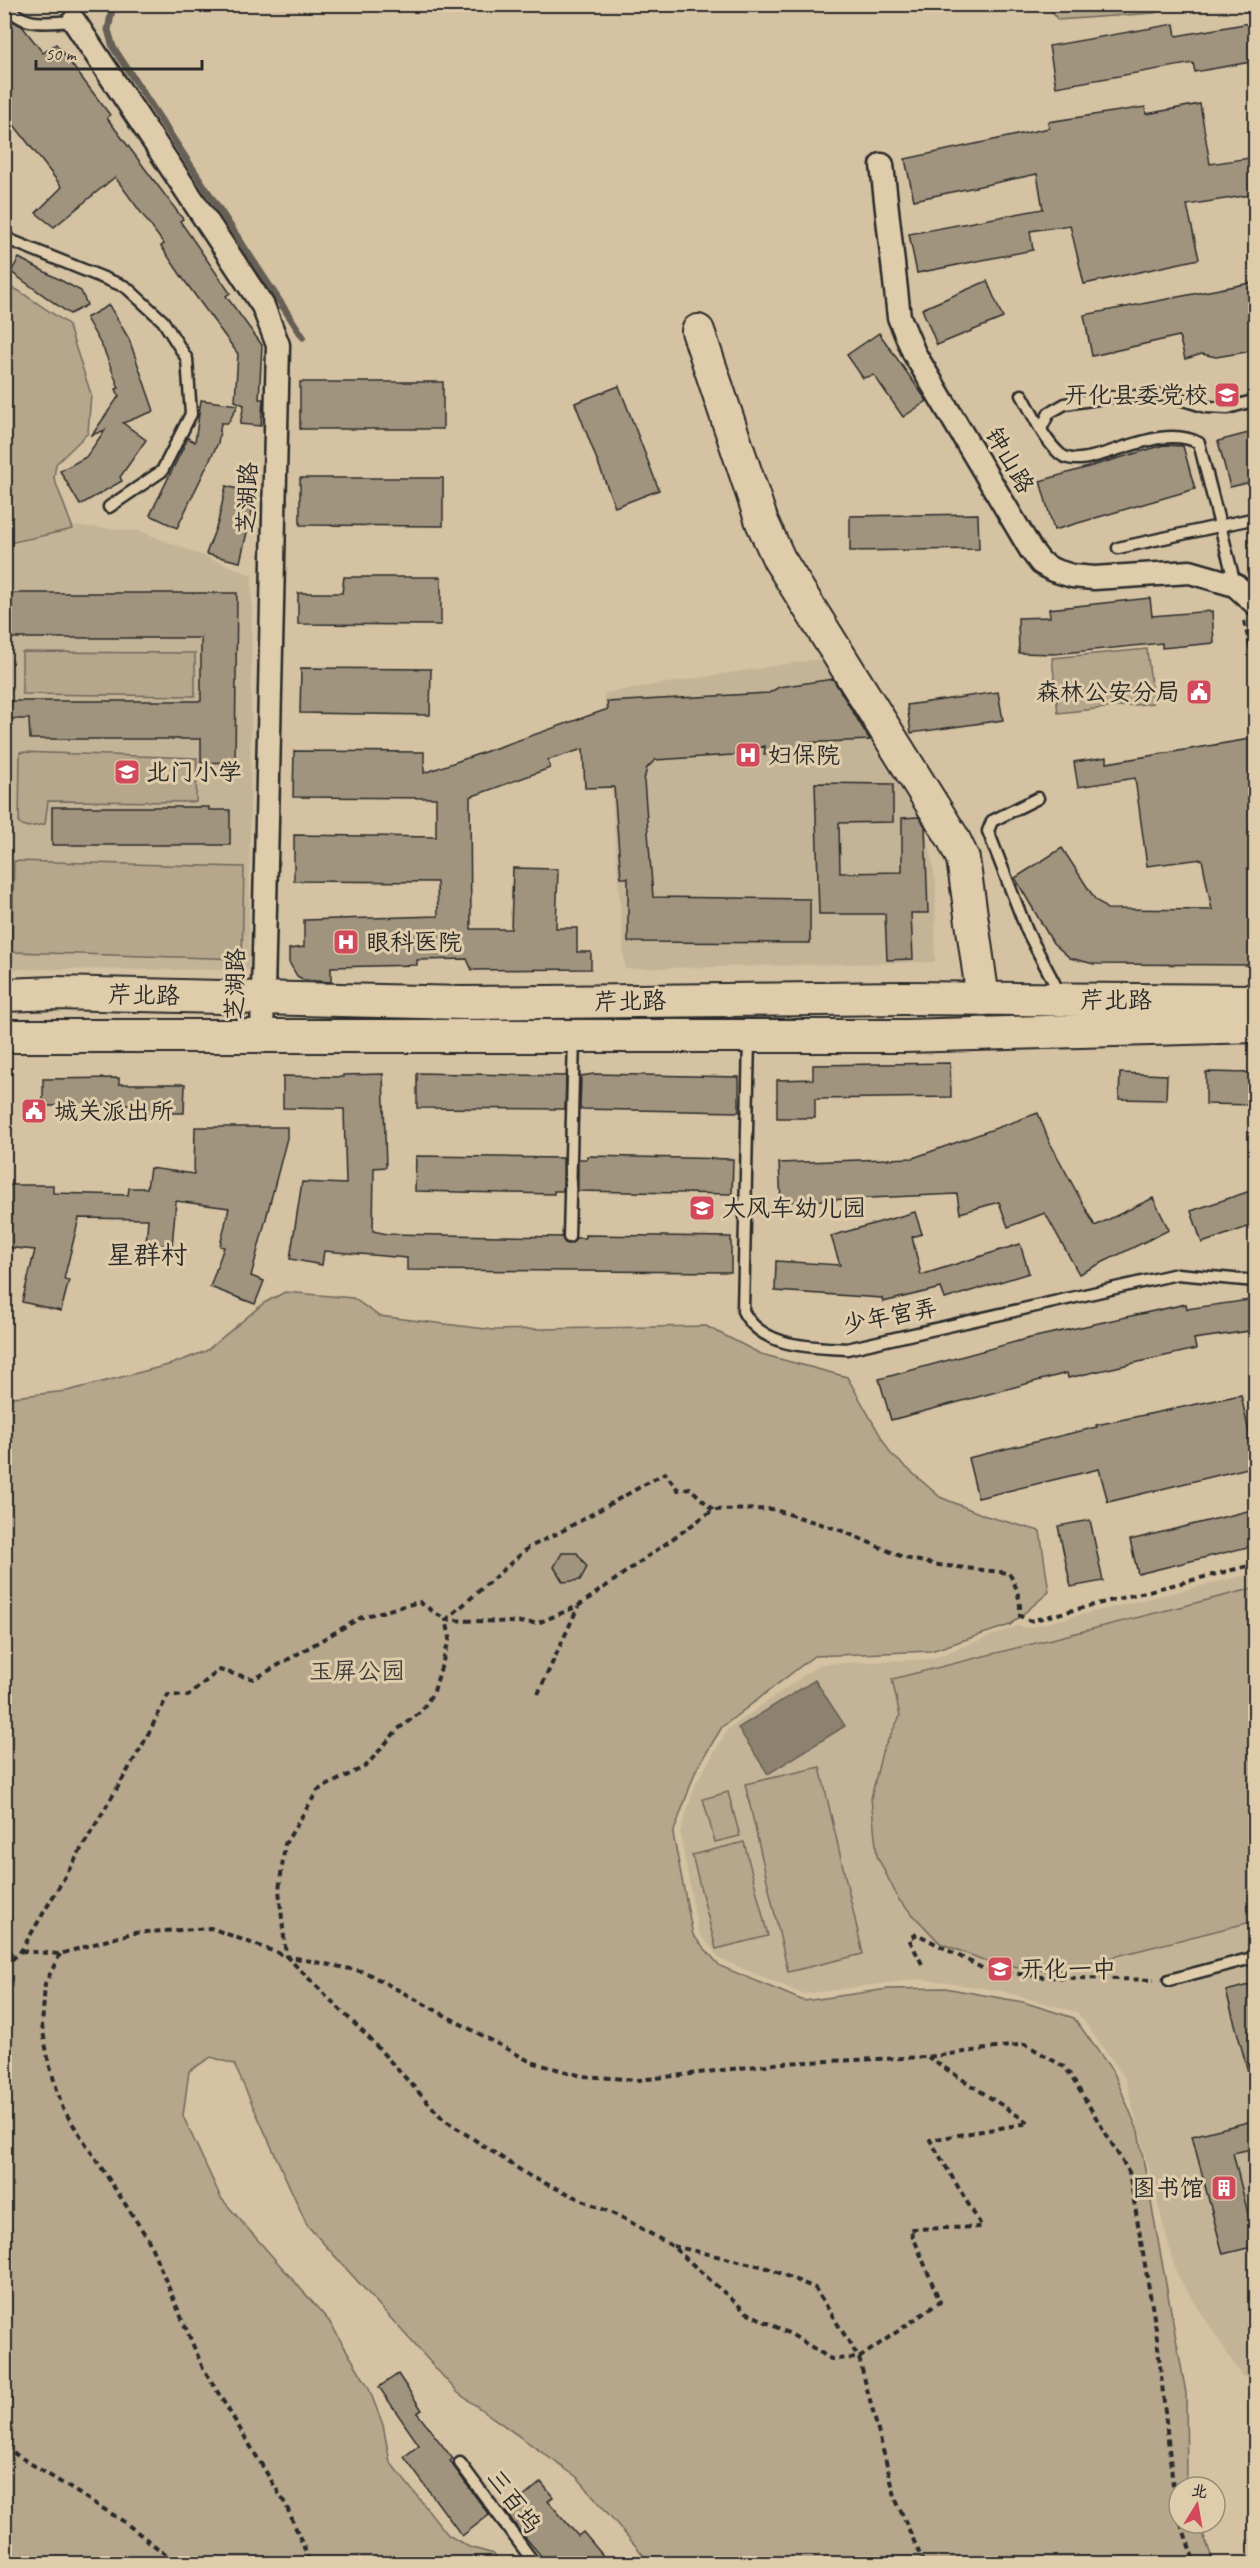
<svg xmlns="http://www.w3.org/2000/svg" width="1260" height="2568" font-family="Caveat,'LXGW WenKai TC',sans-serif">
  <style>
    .built { fill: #c4b497 }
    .green { fill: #b5a68c; stroke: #70685c; stroke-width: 1.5 }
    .water { fill: #8d8270; stroke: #665f54; stroke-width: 1.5 }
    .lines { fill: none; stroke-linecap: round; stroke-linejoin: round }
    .stream { stroke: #665f54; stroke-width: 7 }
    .building { fill: #a0947e; stroke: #2b2b2b; stroke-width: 1.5 }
    .lane-casing { stroke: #2b2b2b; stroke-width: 15 }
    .street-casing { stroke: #2b2b2b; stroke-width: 27 }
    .secondary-casing { stroke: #2b2b2b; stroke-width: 36 }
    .path { stroke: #2b2b2b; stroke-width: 4; stroke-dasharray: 6 4.5; stroke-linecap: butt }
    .lane { stroke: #dfccaa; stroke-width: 10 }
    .street { stroke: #dfccaa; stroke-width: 22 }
    .secondary { stroke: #dfccaa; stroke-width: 32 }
    .labels { text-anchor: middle; stroke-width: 6; stroke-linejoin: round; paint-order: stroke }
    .poi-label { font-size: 24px; fill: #2b2b2b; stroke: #dfccaa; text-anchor: start }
    .street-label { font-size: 24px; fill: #2b2b2b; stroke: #dfccaa }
    .park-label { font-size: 24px; fill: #403d3a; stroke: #dfccaa }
    .quarter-label { font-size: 27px; fill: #2b2b2b; stroke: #dfccaa }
  </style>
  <rect width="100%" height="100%" fill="#d4c2a2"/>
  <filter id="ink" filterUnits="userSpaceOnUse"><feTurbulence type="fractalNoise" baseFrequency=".0167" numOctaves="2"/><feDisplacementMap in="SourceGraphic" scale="12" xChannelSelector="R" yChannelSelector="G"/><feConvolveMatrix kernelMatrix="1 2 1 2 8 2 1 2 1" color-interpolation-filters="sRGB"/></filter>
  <g filter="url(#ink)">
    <g class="built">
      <path d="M78 526 140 531 252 575 249 970 5 969 4 547Z"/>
      <path d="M831 657 924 817 936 883 935 962 625 969 604 693Z"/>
      <path d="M1255 1573V2384L1241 2375 1176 2273 1125 2078 1077 2012 1001 1991 921 1979 803 1994 720 1959 698 1932 680 1833 696 1783 728 1729 820 1664 931 1659 1017 1626 1026 1628Z"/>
    </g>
    <g class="green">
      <path d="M1047 5H1176L1154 13 1058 20Z"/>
      <path d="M5 284 19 291 68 324 91 394 88 433 56 464 54 478 73 529 5 544Z"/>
      <path d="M1147 649 1153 703 1058 713 1052 658Z"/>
      <path d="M22 652 195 653V696L22 694Z"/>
      <path d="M20 752 197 758 196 802 48 801 45 824 28 827 19 824Z"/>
      <path d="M14 861 244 867 242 959 12 952Z"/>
      <path d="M285 1292 353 1298 379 1316 494 1330 706 1326 761 1354 847 1377 891 1454 940 1497 986 1516 1040 1531 1049 1592 1010 1625 931 1651 814 1656 722 1727 696 1770 673 1834 693 1935 720 1966 804 2001 888 1989 945 1988 1023 2002 1074 2018 1114 2073 1138 2131 1186 2393 1187 2487H1179V2523H1199L1214 2563H650L578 2478 458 2393 307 2225 234 2064 211 2057 189 2071 183 2116 221 2198 329 2321 368 2386 383 2425 390 2462 448 2535 469 2547 494 2554 502 2563H5L4 1398 67 1391 172 1364 206 1351 264 1303Z"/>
      <path d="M1255 1588V1921L1054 1972 991 1963 940 1943 899 1900 877 1856 871 1798 882 1752 900 1716 892 1679Z"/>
      <path d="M820 1767 863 1954 788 1972 745 1784Z"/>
      <path d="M728 1792 740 1836 715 1842 703 1799Z"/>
      <path d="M744 1842 768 1936 716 1949 692 1855Z"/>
    </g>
    <path class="water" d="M815 1680 845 1726 768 1774 738 1728Z"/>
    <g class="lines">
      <path class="stream" d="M113 4 108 30 113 47 303 337"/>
    </g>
    <g class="building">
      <path d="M11 20 22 26 43 53 56 44 110 115 107 118 183 219 180 221 230 293 226 296 262 345 259 399H263L261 426 240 424 244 405 235 401 238 354 184 280 161 246 164 244 115 177 54 227 36 213 62 187 4 112V25Z"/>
      <path d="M1256 22V61L1195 72 1193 63 1056 87 1049 46 1174 24 1176 36Z"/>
      <path d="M1200 104 1210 164 1256 157V194L1187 205 1199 259 1084 284 1070 225 1030 231 1033 250 917 273 909 234 1043 209 1037 174 914 200 905 159 1049 128 1048 122 1145 107 1146 114Z"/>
      <path d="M19 258 81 291 87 305 70 314 11 272Z"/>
      <path d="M987 281 1003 318 937 345 922 309Z"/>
      <path d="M1256 282V345L1246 352 1216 357 1202 354 1185 359 1179 336 1092 356 1084 315Z"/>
      <path d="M109 305 129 339 154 411 123 423 146 440 120 477 122 481 80 505 60 471 86 457 105 430 92 435 119 396 116 389 119 388 104 350 86 318Z"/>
      <path d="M879 333 927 401 903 417 874 375 863 378 847 355Z"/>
      <rect x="300" y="382" width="143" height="47"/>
      <path d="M619 386 659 490 615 507 575 403Z"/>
      <path d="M201 400 238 405 228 423H221L218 443 177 528 150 515 188 438 195 442Z"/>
      <path d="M1256 431V481L1230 487 1218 441Z"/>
      <path d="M1164 445 1183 446 1195 489 1054 530 1040 481Z"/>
      <path d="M300 478H443V526L300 525Z"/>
      <path d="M226 486 256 494 240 562 206 554 218 522Z"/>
      <path d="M978 514 979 549 850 551V516Z"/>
      <path d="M344 577H441V625L298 624V593H342Z"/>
      <path d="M4 593H237L235 762 201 763V739H30L29 719H4V701H201V638H4Z"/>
      <path d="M1150 598 1152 616 1212 611 1214 643 1162 648V643L1054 654 1019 653 1018 618 1050 617 1049 609Z"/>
      <path d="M301 668 431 669 430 715 300 713Z"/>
      <path d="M833 679 870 740 800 743 801 751 764 755 765 746 733 755 655 760 647 768 644 780 653 897 810 899V943L628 942V878H621L614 787 585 788 583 749 548 760 550 768 470 797 471 929H511L513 868 558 869 556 928H577V952H591V969L472 970 467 959 417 960V965L331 967V982L304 980 297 976 289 962V949L304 947V920L438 916 437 882 294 881V835L436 837V798L293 797 294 751 424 752V773L608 709 607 702 769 693 779 687Z"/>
      <path d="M998 692 1003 720 911 733 907 705Z"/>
      <path d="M1256 738V965L1094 964 1070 958 1053 943 1015 878 1062 848 1095 899 1107 909 1212 910 1202 859 1147 866 1135 778 1078 787 1074 762 1107 757V763Z"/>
      <path d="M815 783 893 784V822L839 823 840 873 902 872V818L919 817 925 826 928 913H911L913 959 887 960 885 914H819Z"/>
      <path d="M52 807H209V810H230V845H52Z"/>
      <path d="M950 1063 951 1097 815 1099V1118H777V1080L813 1079V1065Z"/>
      <path d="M1206 1072 1256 1073V1105L1206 1104Z"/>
      <path d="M417 1073 566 1076 565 1109 417 1108Z"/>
      <path d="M1120 1073 1167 1075 1166 1100 1119 1099Z"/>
      <path d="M383 1074 386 1167 374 1168 373 1231 387 1234 562 1237 565 1243 569 1244 576 1238H585V1235L731 1237V1272L407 1270V1258L324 1251 322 1265 290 1259 302 1182 346 1184 344 1109 283 1108V1076L343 1077V1075Z"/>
      <path d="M594 1074 739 1077V1112L580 1109 581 1076Z"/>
      <path d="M119 1078V1084H185L184 1113H146L145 1105 43 1106V1079Z"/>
      <path d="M1038 1113 1049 1141 1095 1226 1153 1198 1169 1230 1079 1274 1045 1213 1008 1227 999 1202 960 1213 957 1194 781 1202 779 1163 913 1158Z"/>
      <path d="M195 1127H287V1138L251 1276 264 1281 255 1304 210 1287 224 1247 220 1246 229 1208 176 1201 172 1246 146 1244 148 1219 79 1218 64 1279 69 1280 61 1311 22 1302 35 1250 4 1247V1185H53V1193L128 1195 129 1188H147L150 1168 194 1174Z"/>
      <path d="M416 1156 563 1158V1191H554V1194L415 1191Z"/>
      <path d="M587 1156 733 1159 732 1194 578 1191V1159H587Z"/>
      <path d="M1256 1189V1224L1202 1243 1191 1211Z"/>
      <path d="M915 1212 922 1234 912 1237 921 1275 1020 1244 1029 1273 945 1299 941 1288 883 1302 882 1298 775 1291 776 1261 840 1265 831 1236Z"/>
      <path d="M1256 1299V1330L1194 1339 1196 1349 1068 1378 1067 1373 891 1420 879 1379 1026 1339 1186 1304 1187 1309Z"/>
      <path d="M1241 1395 1256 1466 1108 1502 1099 1469 978 1498 968 1458 1097 1427 1096 1425Z"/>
      <path d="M1256 1509V1545L1138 1574 1130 1540Z"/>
      <path d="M1090 1520 1103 1581 1071 1587 1058 1526Z"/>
      <path d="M562 1553H577L587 1567 580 1580 563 1582 554 1567Z"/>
      <path d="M1256 1983V2078L1250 2079 1226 1991Z"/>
      <path d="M1256 2120V2148L1233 2153 1256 2246 1223 2254 1192 2136Z"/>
      <path d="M398 2374 422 2410 417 2413 453 2459 450 2461 454 2467 489 2515 462 2536 404 2457 419 2445 379 2387Z"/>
      <path d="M541 2482 553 2497 548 2501 578 2536 583 2532 610 2564H548L519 2530 506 2512Z"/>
    </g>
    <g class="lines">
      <g class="lane-casing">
        <g id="lane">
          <path d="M7 4C21 29 50 22 74 21"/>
          <path d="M4 235 12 241 126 287 163 321 187 359 191 414 162 471 109 507"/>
          <path d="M1022 395C1033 414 1043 439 1060 454 1086 476 1154 419 1199 443L1235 584"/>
          <path d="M1041 429 1049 413 1065 404 1111 397 1167 395 1206 407 1228 408 1256 400"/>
          <path d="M1118 548 1256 518"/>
          <path d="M1038 798 992 821 988 831 1027 931 1061 996"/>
          <path d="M749 1039 743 1311C762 1348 810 1347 847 1349L1177 1274 1256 1281"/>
          <path d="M569 1237 574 1037"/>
          <path d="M1169 1980 1256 1957"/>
          <path d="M460 2463 535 2564"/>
        </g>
      </g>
      <g class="street-casing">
        <g id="street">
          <path d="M74 21 263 306 278 345 262 1036"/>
          <path d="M882 165 899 317 914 353 1031 550 1041 563 1053 570 1072 576 1094 578 1190 572 1235 585 1256 604"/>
        </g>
      </g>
      <g class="secondary-casing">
        <g id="secondary">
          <path d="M698 331 762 522 779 559 953 838 963 859 983 999"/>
          <path d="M4 995 56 993 463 1003 904 998 1256 1001"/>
          <path d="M4 1036H906L1256 1026"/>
        </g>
      </g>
      <g class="path">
        <path d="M1244 621 1256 670"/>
        <path d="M713 1510 690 1488 678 1490 665 1473 562 1531 528 1548 446 1620 450 1637 434 1691 421 1712 398 1729 366 1766 318 1790 285 1844 279 1890 286 1956 365 1972 531 2062 582 2076 639 2080 783 2063 927 2057 1025 2044 1066 2068 1129 2172 1156 2329 1175 2504 1179 2517"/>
        <path d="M538 1694 578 1607"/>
        <path d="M21 1951 60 1954 132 1933 211 1928 286 1956 370 2039 443 2119 531 2177 625 2219 672 2246 746 2312 794 2336 831 2359 859 2358 940 2302 910 2229 982 2227 930 2140 1029 2123 928 2057"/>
        <path d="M60 1954 45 1984 42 2026 49 2064 63 2109 148 2239 202 2366 286 2505 311 2564"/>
        <path d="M922 1964 909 1939 917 1934 986 1970 1043 1977 1154 1980"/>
        <path d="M4 1967 21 1951 142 1746 168 1695 188 1696 219 1670 254 1679 362 1617 419 1602 446 1620 538 1623 578 1606 713 1510 772 1509 840 1530 905 1558 939 1565 1009 1573C1017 1587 1021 1600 1020 1616L1030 1621 1256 1564"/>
        <path d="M673 2246 765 2267 815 2288 859 2358 896 2500 924 2564"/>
        <path d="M4 2447 123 2521 178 2564"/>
        <path d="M1181 2523 1195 2564"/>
      </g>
      <use href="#lane" class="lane"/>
      <use href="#street" class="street"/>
      <use href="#secondary" class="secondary"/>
    </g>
  </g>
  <defs>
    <g id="school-square" transform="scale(1.35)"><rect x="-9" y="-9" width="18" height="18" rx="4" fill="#d1495b" stroke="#dfccaa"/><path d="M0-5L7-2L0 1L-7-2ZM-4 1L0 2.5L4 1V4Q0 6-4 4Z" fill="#fff"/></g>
    <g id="civic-square" transform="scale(1.35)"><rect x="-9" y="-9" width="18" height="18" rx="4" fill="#d1495b" stroke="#dfccaa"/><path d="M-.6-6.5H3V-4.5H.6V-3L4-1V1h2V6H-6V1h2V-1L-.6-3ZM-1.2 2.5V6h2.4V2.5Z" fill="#fff"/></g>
    <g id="hospital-square" transform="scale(1.35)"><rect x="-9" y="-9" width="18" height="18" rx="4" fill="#d1495b" stroke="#dfccaa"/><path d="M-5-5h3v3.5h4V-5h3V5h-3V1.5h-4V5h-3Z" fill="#fff"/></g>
    <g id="building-square" transform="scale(1.35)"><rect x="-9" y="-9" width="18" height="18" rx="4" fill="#d1495b" stroke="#dfccaa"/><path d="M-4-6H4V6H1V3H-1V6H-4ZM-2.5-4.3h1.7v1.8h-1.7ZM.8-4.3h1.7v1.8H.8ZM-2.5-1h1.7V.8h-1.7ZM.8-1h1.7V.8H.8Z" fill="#fff"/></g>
  </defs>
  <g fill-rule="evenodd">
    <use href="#school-square" x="1227" y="395"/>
    <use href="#civic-square" x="1199" y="692"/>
    <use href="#hospital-square" x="748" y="755"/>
    <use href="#school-square" x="127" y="772"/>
    <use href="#hospital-square" x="346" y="942"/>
    <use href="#civic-square" x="34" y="1111"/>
    <use href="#school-square" x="702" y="1208"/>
    <use href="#school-square" x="1000" y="1969"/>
    <use href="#building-square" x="1224" y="2188"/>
  </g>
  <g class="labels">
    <g class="poi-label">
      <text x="1208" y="403" text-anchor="end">开化县委党校</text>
      <text x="1180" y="700" text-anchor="end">森林公安分局</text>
      <text x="768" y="763">妇保院</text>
      <text x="146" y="780">北门小学</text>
      <text x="366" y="950">眼科医院</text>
      <text x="54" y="1119">城关派出所</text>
      <text x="722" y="1216">大风车幼儿园</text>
      <text x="1020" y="1977">开化一中</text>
      <text x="1204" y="2196" text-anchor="end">图书馆</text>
    </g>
    <g class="street-label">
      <text transform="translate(1010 460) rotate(60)" y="8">钟山路</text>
      <text transform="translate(247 498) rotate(-88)" y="8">芝湖路</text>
      <text transform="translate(235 984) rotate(-89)" y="8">芝湖路</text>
      <text transform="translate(144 995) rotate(1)" y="8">芹北路</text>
      <text x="1116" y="1008">芹北路</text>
      <text transform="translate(630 1001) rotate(-1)" y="8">芹北路</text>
      <text transform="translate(890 1316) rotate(-11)" y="8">少年宫弄</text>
      <text transform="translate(514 2501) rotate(53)" y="8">三百坞</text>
    </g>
    <g class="park-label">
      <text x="357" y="1679">玉屏公园</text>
    </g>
    <g class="quarter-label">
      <text x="147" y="1264">星群村</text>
    </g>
  </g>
  <rect width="1260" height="2568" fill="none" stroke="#dfccaa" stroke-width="24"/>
  <rect x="12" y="12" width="1236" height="2544" fill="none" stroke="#2b2b2b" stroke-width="2" filter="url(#ink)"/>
  <g transform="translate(1197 2505) rotate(11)"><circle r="28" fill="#dfccaa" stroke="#978c77" stroke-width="1.5"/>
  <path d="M0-4.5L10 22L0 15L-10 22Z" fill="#d1495b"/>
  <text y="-9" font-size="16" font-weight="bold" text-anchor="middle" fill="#2b2b2b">北</text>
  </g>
  <path d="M36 60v9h166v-9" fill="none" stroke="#2b2b2b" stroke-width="3"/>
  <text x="45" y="60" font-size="18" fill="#2b2b2b" stroke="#dfccaa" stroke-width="4.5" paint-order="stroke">50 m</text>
</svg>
